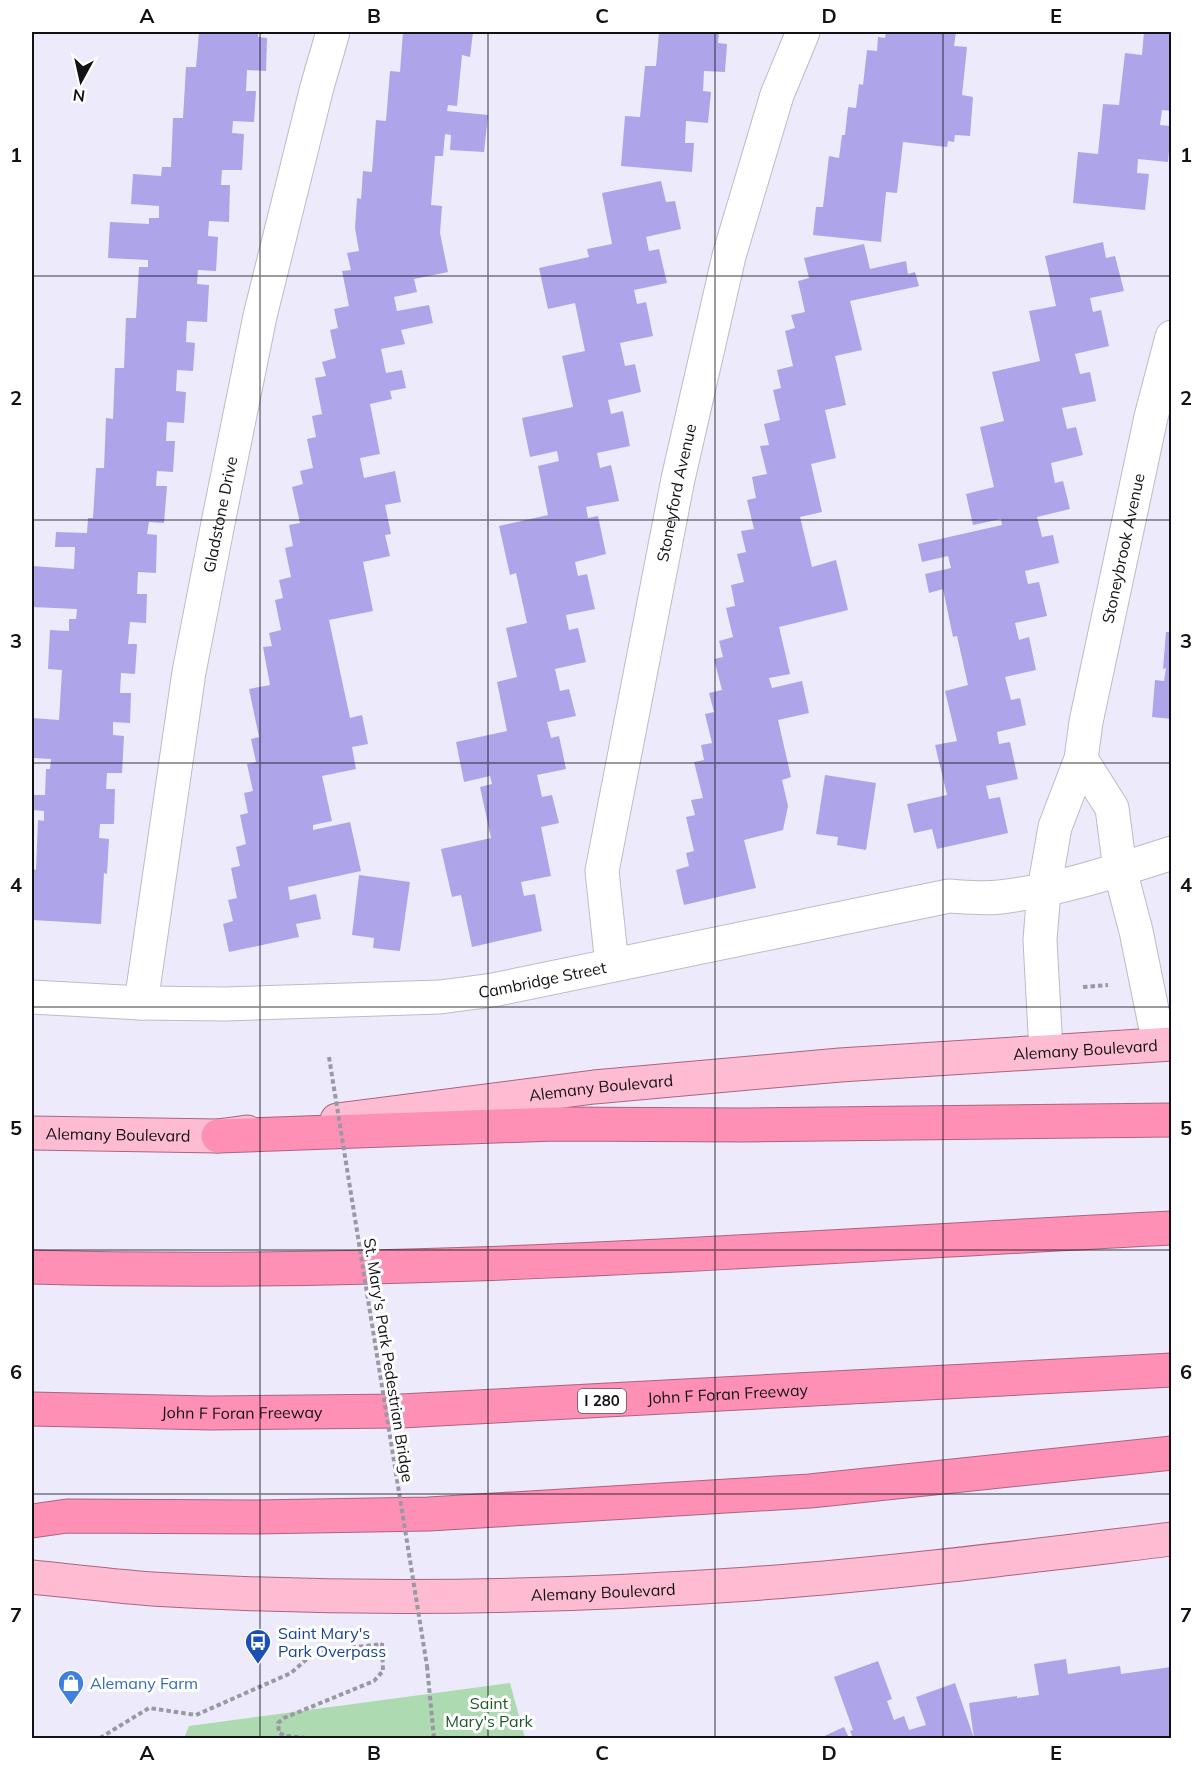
<svg xmlns="http://www.w3.org/2000/svg" width="1203" height="1770" font-family="Mulish,sans-serif">
  <style>
    .green { fill: #addab0 }
    .building { fill: #aea4ea }
    .lines { fill: none; stroke-linecap: round; stroke-linejoin: round }
    .minor-casing { stroke: #bcbbca; stroke-width: 35 }
    .major-casing { stroke: #ab647e; stroke-width: 35 }
    .highway-casing { stroke: #ab647e; stroke-width: 35 }
    .path { stroke: #9998a3; stroke-width: 4; stroke-dasharray: 4.5 3; stroke-linecap: butt }
    .minor { stroke: #fff; stroke-width: 33 }
    .major { stroke: #febcd3; stroke-width: 33 }
    .highway { stroke: #fe90b6; stroke-width: 33 }
    .path-bridge { stroke: #9998a3; stroke-width: 4; stroke-dasharray: 4.5 3; stroke-linecap: butt }
    .grid { fill: none; stroke: #111116; stroke-width: 1.5; stroke-opacity: 0.55 }
    .labels { text-anchor: middle; stroke-width: 6; stroke-linejoin: round; paint-order: stroke }
    .shield { fill: #fff; stroke: #58585c; stroke-width: 1.5 }
    .shield-label { font-size: 15px; font-weight: bold; fill: #111116 }
    .street-label { font-size: 16px; fill: #111116; stroke: #fff }
    .transit-label { font-size: 16px; fill: #164399; stroke: #fff; text-anchor: start }
    .shop-label { font-size: 16px; fill: #366cbe; stroke: #fff; text-anchor: start }
    .park-label { font-size: 16px; fill: #1a5925; stroke: #fff }
    .neatline { fill: none; stroke: #111116; stroke-width: 2 }
    .grid-label { font-size: 20px; text-anchor: middle; font-weight: bold; fill: #111116 }
  </style>
  <rect width="100%" height="100%" fill="#edebfb"/>
  <path class="green" d="M510 1683 525 1738H184L189 1726Z"/>
  <g class="building">
    <path d="M199 32H258V37L267 38 266 71 247 70 246 91H256L254 122 233 121 232 133 244 134 242 170H222L221 185H230L229 222 209 221 208 236 218 237 216 271 198 270 197 284 209 285 207 322 187 321 186 342 195 343 193 371 177 370 176 391 186 392 184 423 167 422 166 441H175L173 472 157 471 156 486H167L164 523 149 522 147 534 157 535 156 573 138 572 137 594H147L146 623 130 622 128 644H137L135 674 121 673 120 693H131L130 723 113 722V735L124 736 122 773H107L106 789H115L114 824H100L99 838 109 839 107 874 104 873 101 924 32 920 33 869 36 870 38 820 44 821V811L32 810V795H45L46 769H50L51 759 32 758V718L59 720 62 670 48 669 50 630 69 631V619H76L77 609 32 607V566L74 569 75 547H55L56 532 87 533 88 518H93L96 468H104L106 418 113 419 115 368H124L126 318H136L139 267H148V260L108 258 110 222 149 224V218H159V206L131 204 133 174 161 176 162 167H171L173 118H183L186 67H196Z"/>
    <path d="M403 32H473L470 57 462 55 457 106 448 105 447 111 488 115 484 152 450 150 451 135 445 134 443 156H435L431 205 442 206 440 233 448 272 414 279 417 292 394 297 397 311 429 305 433 323 401 330 405 344 381 349 386 373 402 370 406 388 390 391 392 399 370 404 380 454 360 458 364 478 395 471 401 502 385 505 391 534 385 535 390 556 363 562 373 611 329 620 350 718 362 715 368 744 352 747 356 769 322 776 332 821 313 825V830L350 822 361 871 288 887 290 900 316 894 321 919 296 924 299 937 229 952 223 924 233 921 228 900 237 898 231 868 240 866 236 847 246 844 240 815 248 813 244 793 253 791 247 764 256 762 251 739 259 737 249 689 270 685 263 647 272 646 269 633 281 630 275 600 283 598 279 580 291 577 285 548 293 546 289 525 300 523 292 487 303 484 300 471 313 468 307 439 316 437 312 416 322 414 315 378 326 376 322 362 336 358 330 330 338 328 334 309 349 306 342 271 351 270 347 253 359 251 355 228 357 198 361 199 363 171 372 172 376 120 386 121 390 71 400 72Z"/>
    <path d="M659 32H719L718 43 727 44 725 72 704 71 703 91 711 92 708 123 686 121 685 143H694L692 172 621 166 625 116 640 117 645 66H656Z"/>
    <path d="M886 32H956L954 46 967 47 962 95 973 97 970 136 955 135 954 142 948 141 947 147 903 142 897 193 886 192 881 242 813 235 816 207H823L829 156 839 158 842 135H845L848 107 856 108 859 84 863 85 867 50 877 51 878 37 885 38Z"/>
    <path d="M1144 32H1172V111L1162 110 1160 125 1171 126 1168 162 1138 159 1137 173 1149 174 1145 210 1073 203 1078 152 1098 154 1103 104 1119 105 1125 53 1142 55Z"/>
    <path d="M661 181 666 202 675 201 681 229 646 237 649 251 659 249 667 283 634 290 637 304 646 302 653 336 620 343 625 366 635 364 641 392 608 400 611 414 623 411 630 446 597 453 600 468 611 465 619 501 586 507 588 518 598 516 606 554 575 562 578 576 587 574 595 609 566 615 569 630 578 628 586 662 555 669 560 691 569 689 576 716 547 722 551 738 559 736 566 769 537 775 542 797 552 795 559 823 541 827 551 876 521 882 524 896 535 894 542 931 472 947 461 895 452 897 441 849 491 838 480 787 492 784 490 776 464 782 456 742 507 731 497 682 517 677 506 628 527 623 516 573 510 575 499 526 548 515 538 466 559 461 557 451 530 457 522 418 573 407 562 356 585 351 575 303 548 309 539 268 589 257 587 249 612 244 602 193Z"/>
    <path d="M1103 242 1106 258 1115 256 1124 291 1090 298 1093 312 1101 310 1109 346 1075 354 1080 374 1090 372 1096 401 1062 408 1067 429 1076 427 1083 455 1051 463 1055 483 1063 481 1070 509 1037 517 1042 537 1053 535 1059 563 1025 571 1028 584 1039 582 1047 616 1015 623 1019 640 1029 637 1036 670 1005 677 1011 700 1020 698 1026 725 997 732 999 744 1010 742 1018 779 986 786 989 799 1000 797 1008 833 937 849 932 829 914 833 907 804 947 795 935 745 957 741 945 691 968 685 957 636 953 637 943 589 929 593 925 574 951 568 948 556 922 562 918 544 1002 525 1001 519 973 525 966 494 994 487 980 427 1004 421 992 372 1040 361 1029 311 1056 306 1045 256Z"/>
    <path d="M864 244 870 269 906 261 908 274 915 272 919 286 850 301 862 350 835 356 846 405 825 410 836 458 811 464 822 512 800 517 812 567 836 560 848 610 779 627 790 674 769 678 772 688 802 681 809 713 778 720 791 777 782 780 788 806 783 830 744 840 756 888 684 905 676 870 689 866 686 853 694 851 686 817 695 815 691 800 703 798 694 762 704 760 701 745 712 743 705 714 714 712 709 693 722 690 714 659 723 657 719 641 733 637 726 608 735 606 731 585 744 582 737 554 746 552 741 531 754 529 747 500 756 498 752 477 767 474 760 446 769 445 764 424 780 420 773 390 781 388 777 370 793 366 785 331 795 328 791 315 805 312 798 281 809 278 804 258Z"/>
    <path d="M1166 632H1172V719L1152 717 1155 680 1164 681 1166 668 1163 669Z"/>
    <path d="M825 775 876 783 866 850 837 845 838 837 816 834Z"/>
    <path d="M359 875 410 882 400 951 373 948 374 938 352 935Z"/>
    <path d="M1066 1659 1068 1674 1120 1666 1121 1674 1171 1667 1172 1738H853L850 1731 853 1730 834 1677 878 1661 892 1699 887 1701 894 1720 904 1716 909 1730 926 1725 916 1697 955 1683 974 1738 969 1703 1017 1696V1698L1039 1695 1034 1664Z"/>
    <path d="M844 1727 849 1738H820Z"/>
  </g>
  <g class="lines">
    <g class="minor-casing">
      <g id="minor">
        <path d="M1081 759 1112 808 1120 870 1136 931 1159 1044"/>
        <path id="s1" d="M612 965 602 871 678 479 729 256 777 95 803 32"/>
        <path id="s2" d="M32 997 141 1003 225 1004 440 997 493 990 949 896C965 897 983 899 1000 897 1059 890 1116 871 1172 853"/>
        <path id="s3" d="M141 1003 189 672 218 523 260 316 317 87 333 32"/>
        <path id="s4" d="M1046 1051 1040 940 1044 890 1055 827 1081 759 1086 722 1151 417 1172 337"/>
      </g>
    </g>
    <g class="major-casing">
      <g id="major">
        <path id="s5" d="M337 1120 594 1087 840 1065 1172 1044"/>
        <path id="s6" d="M32 1133 218 1136 247 1132"/>
        <path id="s7" d="M32 1577C71 1581 112 1586 152 1589 350 1601 550 1598 749 1584 890 1574 1031 1556 1172 1539"/>
      </g>
    </g>
    <g class="highway-casing">
      <g id="highway">
        <path d="M218 1136 555 1124 746 1125 1172 1120"/>
        <path d="M32 1267C412 1278 792 1247 1172 1228"/>
        <path id="s8" d="M32 1409 210 1413 401 1411 1172 1370"/>
        <path d="M32 1521 67 1516 256 1517 429 1514 810 1491 1172 1453"/>
      </g>
    </g>
    <g class="path">
      <path d="M1083 987 1108 985"/>
      <path d="M427 1666 434 1738"/>
      <path d="M100 1738 149 1708 196 1715 291 1673 315 1652 382 1644"/>
      <path d="M306 1738 286 1736 279 1733 278 1723 284 1718 374 1681 383 1671 382 1643"/>
    </g>
    <use href="#minor" class="minor"/>
    <use href="#major" class="major"/>
    <use href="#highway" class="highway"/>
    <path class="path-bridge" d="M329 1057 427 1666"/>
  </g>
  <path class="grid" d="M260 32V1738M488 32V1738M715 32V1738M943 32V1738M32 276H1172M32 520H1172M32 763H1172M32 1007H1172M32 1250H1172M32 1494H1172"/>
  <defs>
    <g id="bus-pin" transform="scale(1.35)"><path d="M0 17L-7.5 6A9.5 9.5 0 1 1 7.5 6Z" fill="#1a4fb4" stroke="#fff"/><path d="M-5-6H5V4H4V6H2V4H-2V6H-4V4H-5ZM-3.5-4V0h7V-4ZM-3.5 1.2v1.5H-2V1.2ZM2 1.2v1.5H3.5V1.2Z" fill="#fff"/></g>
    <g id="shop-pin" transform="scale(1.35)"><path d="M0 17L-7.5 6A9.5 9.5 0 1 1 7.5 6Z" fill="#3f7fe0" stroke="#fff"/><path d="M-5-2.5h2.3a2.7 3.5 0 0 1 5.4 0H5L5.5 6h-11ZM-1.5-2.5h3a1.5 2.3 0 0 0-3 0Z" fill="#fff"/></g>
  </defs>
  <g fill-rule="evenodd">
    <use href="#bus-pin" x="258" y="1642"/>
    <use href="#shop-pin" x="71" y="1683"/>
  </g>
  <g class="labels">
    <rect class="shield" x="578" y="1389" width="48" height="24" rx="4.5"/>
    <g class="shield-label">
      <text x="602" y="1406">I 280</text>
    </g>
    <g class="street-label">
      <text dy="6" stroke="none"><textPath href="#s1" startOffset="480">Stoneyford Avenue</textPath></text>
      <text dy="6" stroke="none"><textPath href="#s3" startOffset="495">Gladstone Drive</textPath></text>
      <text dy="6" stroke="none"><textPath href="#s4" startOffset="513">Stoneybrook Avenue</textPath></text>
      <text dy="6" stroke="none"><textPath href="#s2" startOffset="512">Cambridge Street</textPath></text>
      <text dy="6" stroke="none"><textPath href="#s5" startOffset="752">Alemany Boulevard</textPath></text>
      <text dy="6" stroke="none"><textPath href="#s5" startOffset="266">Alemany Boulevard</textPath></text>
      <text dy="6" stroke="none"><textPath href="#s6" startOffset="86">Alemany Boulevard</textPath></text>
      <text transform="translate(389 1360) rotate(81)" y="6">St. Mary's Park Pedestrian Bridge</text>
      <text dy="6" stroke="none"><textPath href="#s8" startOffset="696">John F Foran Freeway</textPath></text>
      <text dy="6" stroke="none"><textPath href="#s8" startOffset="210">John F Foran Freeway</textPath></text>
      <text dy="6" stroke="none"><textPath href="#s7" startOffset="572">Alemany Boulevard</textPath></text>
    </g>
    <g class="transit-label">
      <text x="278" y="1639">Saint Mary's<tspan x="278" dy="18">Park Overpass</tspan></text>
    </g>
    <g class="shop-label">
      <text x="90" y="1689">Alemany Farm</text>
    </g>
    <g class="park-label">
      <text x="489" y="1709">Saint<tspan x="489" dy="18">Mary's Park</tspan></text>
    </g>
  </g>
  <rect width="1203" height="1770" fill="none" stroke="#ffffff" stroke-width="66"/>
  <g transform="translate(81 81) rotate(188)" stroke="#ffffff" stroke-width="4.5" paint-order="stroke">
  <path d="M0-4.5L10 22L0 15L-10 22Z" fill="#111116"/>
  <text y="-9" font-size="16" font-weight="bold" text-anchor="middle" fill="#111116">N</text>
  </g>
  <rect x="33" y="33" width="1137" height="1704" class="neatline"/>
  <g class="grid-label">
    <text x="147" y="23">A</text>
    <text x="374" y="23">B</text>
    <text x="602" y="23">C</text>
    <text x="829" y="23">D</text>
    <text x="1056" y="23">E</text>
    <text x="16" y="162">1</text>
    <text x="1186" y="162">1</text>
    <text x="16" y="405">2</text>
    <text x="1186" y="405">2</text>
    <text x="16" y="648">3</text>
    <text x="1186" y="648">3</text>
    <text x="16" y="892">4</text>
    <text x="1186" y="892">4</text>
    <text x="16" y="1135">5</text>
    <text x="1186" y="1135">5</text>
    <text x="16" y="1379">6</text>
    <text x="1186" y="1379">6</text>
    <text x="16" y="1622">7</text>
    <text x="1186" y="1622">7</text>
    <text x="147" y="1760">A</text>
    <text x="374" y="1760">B</text>
    <text x="602" y="1760">C</text>
    <text x="829" y="1760">D</text>
    <text x="1056" y="1760">E</text>
  </g>
</svg>
